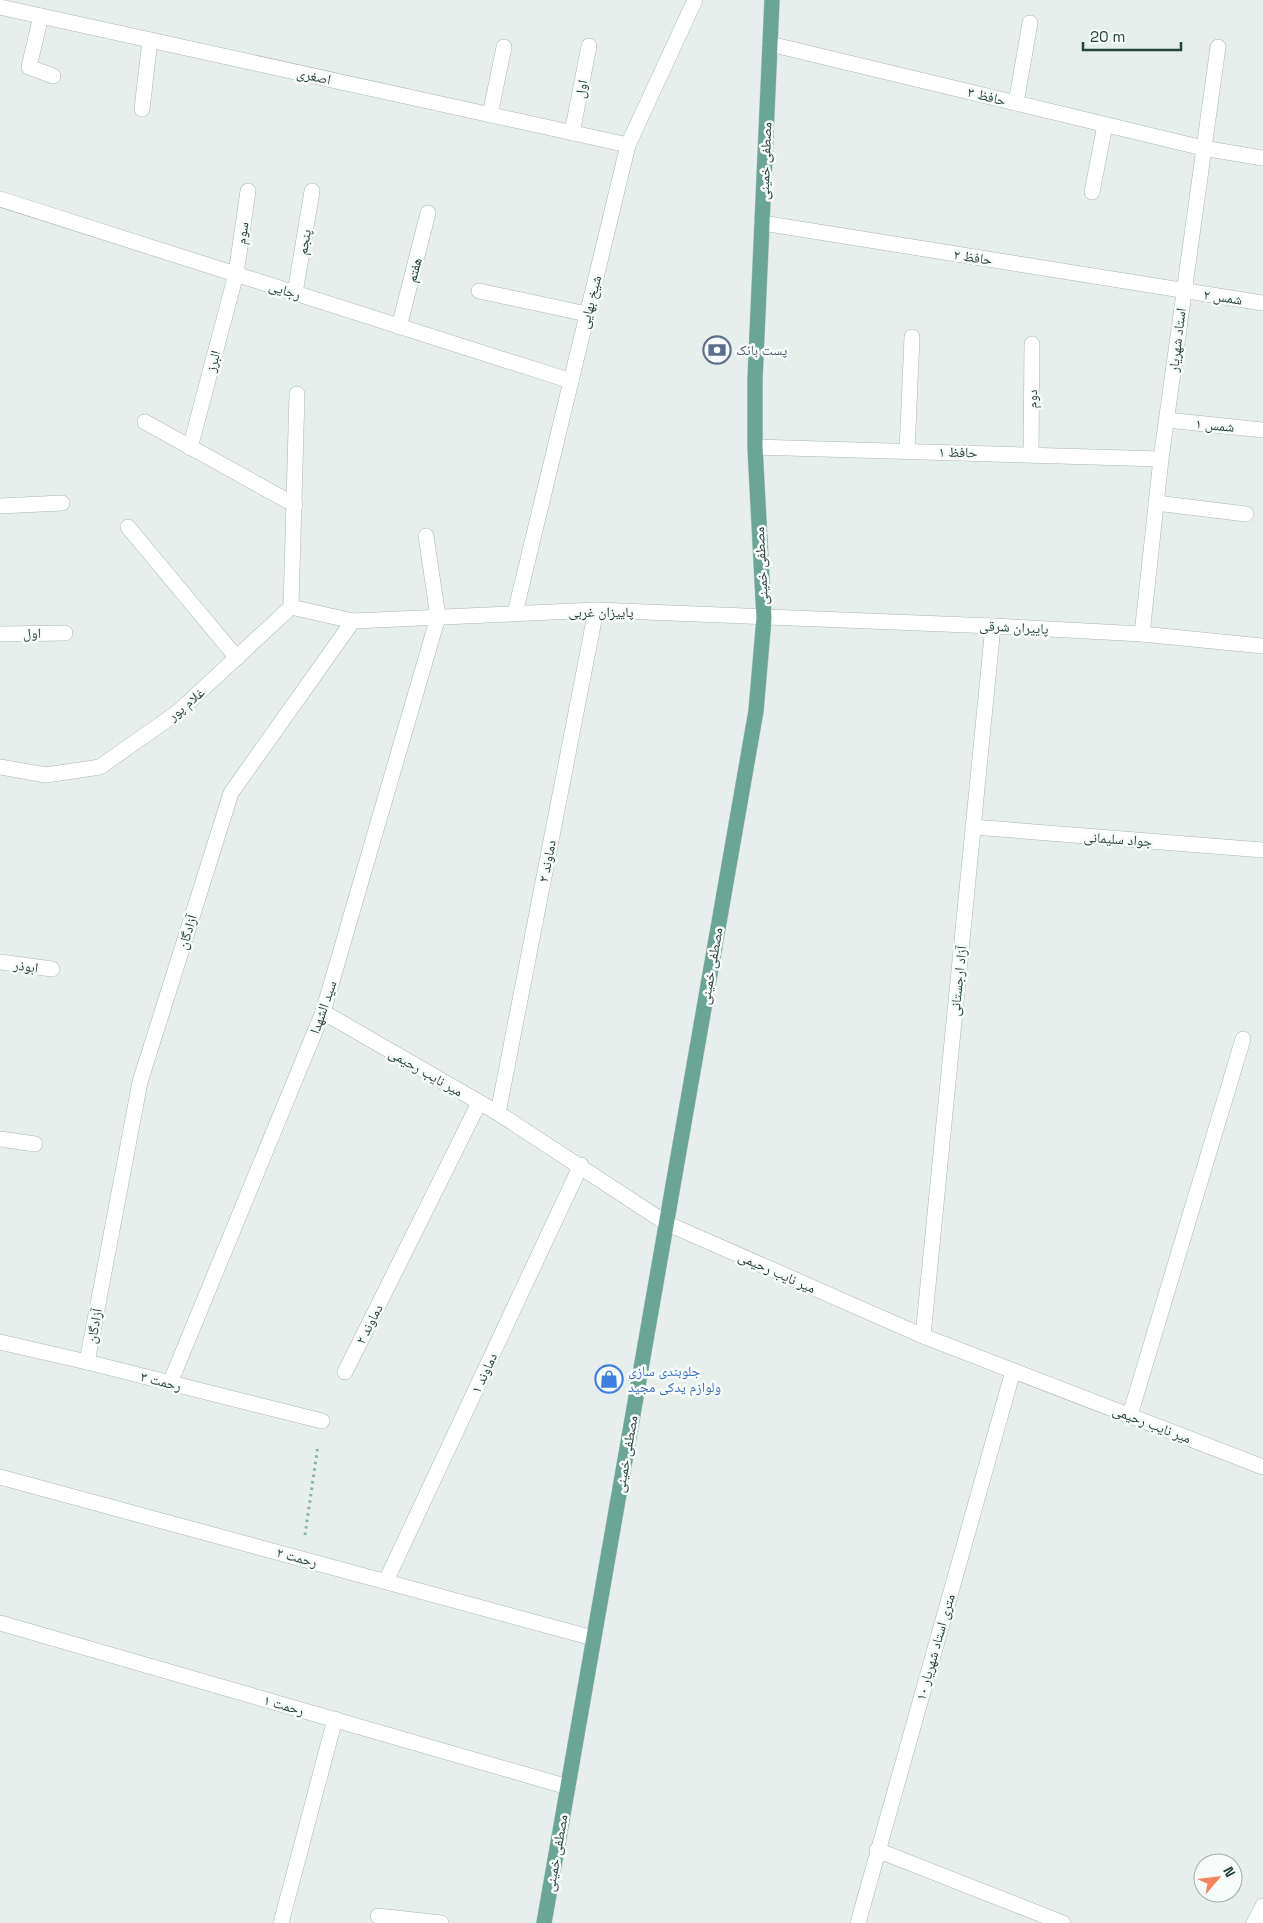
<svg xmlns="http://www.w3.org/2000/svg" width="1263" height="1923" font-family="'Space Grotesk','Noto Naskh Arabic',sans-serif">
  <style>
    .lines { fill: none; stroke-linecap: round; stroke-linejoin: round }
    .minor-casing { stroke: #a8b8b2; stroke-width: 16 }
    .major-casing { stroke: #c2cac8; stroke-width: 16 }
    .path { stroke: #86b3a5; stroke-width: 3; stroke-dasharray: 2.5 4; stroke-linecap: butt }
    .minor { stroke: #fff; stroke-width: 15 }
    .major { stroke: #6aa596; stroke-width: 15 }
    .labels { text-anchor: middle; stroke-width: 5; stroke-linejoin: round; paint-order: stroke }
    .street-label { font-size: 14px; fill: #24423a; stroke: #f7fbf9 }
    .service-label { font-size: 14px; fill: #4e5e75; stroke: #f7fbf9; text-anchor: start }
    .shop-label { font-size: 14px; fill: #366cbe; stroke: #f7fbf9; text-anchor: start }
  </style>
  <rect width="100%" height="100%" fill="#e6efeb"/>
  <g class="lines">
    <g class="minor-casing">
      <g id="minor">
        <path d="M0 7 628 145"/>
        <path d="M41 16 29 67 53 76"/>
        <path d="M770 44 1203 148 1263 158"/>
        <path d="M1016 103 1030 23"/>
        <path d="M142 109 150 40"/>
        <path d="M490 115 504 47"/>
        <path d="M572 133 589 46"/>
        <path d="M1092 192 1105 125"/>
        <path d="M0 199 571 381"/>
        <path d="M762 223 1263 303"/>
        <path d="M479 291 587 314"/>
        <path d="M295 293 312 191"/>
        <path d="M399 327 428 213"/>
        <path d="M1167 420 1263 430"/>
        <path d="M145 422 295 505"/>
        <path d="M755 447 1161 459"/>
        <path d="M190 448 236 274 248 191"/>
        <path d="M907 451 912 337"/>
        <path d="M1031 453 1032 344"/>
        <path d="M1156 503 1246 514"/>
        <path d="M0 506 62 503"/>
        <path d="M128 527 237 658"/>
        <path d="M291 607 297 394"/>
        <path d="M291 607 353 621"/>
        <path d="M515 613 628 145 695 0"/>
        <path d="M0 634 65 633"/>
        <path d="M1142 634 1161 459 1218 47"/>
        <path d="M0 767 46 775 100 767 178 712 291 607"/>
        <path d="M973 827 1263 850"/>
        <path d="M0 962 52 969"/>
        <path d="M323 1012 498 1113 666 1223 923 1336 1263 1467"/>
        <path d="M498 1113 596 610"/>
        <path d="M0 1139 35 1144"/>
        <path d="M923 1336 993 626"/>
        <path d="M0 1342 87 1362 322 1421"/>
        <path d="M87 1362 140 1082 231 793 353 621 596 610 993 626 1142 634 1263 646"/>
        <path d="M345 1372 479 1103"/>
        <path d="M170 1383 323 1012 438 617 426 536"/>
        <path d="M1130 1415 1243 1039"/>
        <path d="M0 1477 593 1638"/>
        <path d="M386 1581 581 1165"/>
        <path d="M0 1623 568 1787"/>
        <path d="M877 1850 1063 1923"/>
        <path d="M378 1916 441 1923"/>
        <path d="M281 1923 335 1719"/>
        <path d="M858 1923 1013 1371"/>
        <path d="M1254 1923 1263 1906"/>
      </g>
    </g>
    <g class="major-casing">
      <path id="major" d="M544 1923 756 711 764 618 755 447V379L772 0"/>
    </g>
    <path class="path" d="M305 1535 318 1445"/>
    <use href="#minor" class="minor"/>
    <use href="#major" class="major"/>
  </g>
  <defs>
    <g id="bank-ring" transform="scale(1.4375)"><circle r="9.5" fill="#f7fbf9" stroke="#5c6f8a" stroke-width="1.5"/><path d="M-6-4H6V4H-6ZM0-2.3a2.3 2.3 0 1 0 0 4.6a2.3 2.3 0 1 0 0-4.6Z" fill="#5c6f8a"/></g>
    <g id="shop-ring" transform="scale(1.4375)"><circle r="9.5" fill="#f7fbf9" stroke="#3f7fe0" stroke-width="1.5"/><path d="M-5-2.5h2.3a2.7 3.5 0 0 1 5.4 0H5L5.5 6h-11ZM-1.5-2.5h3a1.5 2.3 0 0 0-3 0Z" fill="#3f7fe0"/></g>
  </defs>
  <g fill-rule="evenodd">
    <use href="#bank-ring" x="717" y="350"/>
    <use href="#shop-ring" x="609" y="1379"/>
  </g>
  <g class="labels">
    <g class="street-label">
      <text transform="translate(314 76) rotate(12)" y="5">اصغری</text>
      <text transform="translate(581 89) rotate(-79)" y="5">اول</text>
      <text transform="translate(987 96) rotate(14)" y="5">حافظ ۳</text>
      <text transform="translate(765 161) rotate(-88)" y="5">مصطفی خمینی</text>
      <text transform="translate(242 233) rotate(-82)" y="5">سوم</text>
      <text transform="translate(304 242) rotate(-80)" y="5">پنجم</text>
      <text transform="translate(973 257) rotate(9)" y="5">حافظ ۲</text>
      <text transform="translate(414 270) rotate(-76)" y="5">هفتم</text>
      <text transform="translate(285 290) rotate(18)" y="5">رجایی</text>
      <text transform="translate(1223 297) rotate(8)" y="5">شمس ۲</text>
      <text transform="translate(590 302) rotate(-76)" y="5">شیخ بهایی</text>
      <text transform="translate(1177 340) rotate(-83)" y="5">استاد شهریار</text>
      <text transform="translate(213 361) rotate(-75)" y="5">البرز</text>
      <text transform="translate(1032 399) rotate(-90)" y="5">دوم</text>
      <text transform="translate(1215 425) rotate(6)" y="5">شمس ۱</text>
      <text transform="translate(958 452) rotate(1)" y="5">حافظ ۱</text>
      <text transform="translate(761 566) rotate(-93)" y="5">مصطفی خمینی</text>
      <text x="601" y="617">پاییزان غربی</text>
      <text transform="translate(1014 627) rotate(3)" y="5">پاییران شرقی</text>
      <text transform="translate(32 633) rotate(-1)" y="5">اول</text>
      <text transform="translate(186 704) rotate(-40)" y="5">غلام پور</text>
      <text transform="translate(1118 839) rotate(4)" y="5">جواد سلیمانی</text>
      <text transform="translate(547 861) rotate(-79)" y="5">دماوند ۲</text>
      <text transform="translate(187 932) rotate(-73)" y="5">آزادگان</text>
      <text transform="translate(26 966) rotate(8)" y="5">ابوذر</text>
      <text transform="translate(711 966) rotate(-80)" y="5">مصطفی خمینی</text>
      <text transform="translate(958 981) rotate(-84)" y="5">آزاد ارجستانی</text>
      <text transform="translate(323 1007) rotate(-71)" y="5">سید الشهدا</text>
      <text transform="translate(426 1072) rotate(30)" y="5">میر نایب رحیمی</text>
      <text transform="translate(777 1272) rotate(24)" y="5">میر نایب رحیمی</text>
      <text transform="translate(369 1324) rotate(-63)" y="5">دماوند ۲</text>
      <text transform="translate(94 1326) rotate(-80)" y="5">آزادگان</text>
      <text transform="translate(484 1373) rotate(-65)" y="5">دماوند ۱</text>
      <text transform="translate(161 1381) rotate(14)" y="5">رحمت ۳</text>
      <text transform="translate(1152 1424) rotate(21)" y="5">میر نایب رحیمی</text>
      <text transform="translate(626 1454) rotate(-80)" y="5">مصطفی خمینی</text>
      <text transform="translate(297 1557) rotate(15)" y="5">رحمت ۲</text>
      <text transform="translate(935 1647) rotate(-74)" y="5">۱۰ متری استاد شهریار</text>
      <text transform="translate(284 1705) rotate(16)" y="5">رحمت ۱</text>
      <text transform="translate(556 1853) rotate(-80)" y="5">مصطفی خمینی</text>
    </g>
    <g class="service-label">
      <text x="736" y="355">پست بانک</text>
    </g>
    <g class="shop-label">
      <text x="628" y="1376">جلوبندی سازی<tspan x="628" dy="16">ولوازم یدکی مجید</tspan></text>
    </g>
  </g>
  <g transform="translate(1218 1878) rotate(62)"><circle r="24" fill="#f7fbf9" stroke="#a3b1ad"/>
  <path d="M0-4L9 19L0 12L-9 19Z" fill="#f4845f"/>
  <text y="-8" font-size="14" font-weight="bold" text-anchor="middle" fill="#24423a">N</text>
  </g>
  <path d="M1083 42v8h98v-8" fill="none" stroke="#24423a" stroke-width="2.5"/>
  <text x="1090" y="42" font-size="15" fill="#24423a" stroke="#f7fbf9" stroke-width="4" paint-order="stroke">20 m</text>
</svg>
